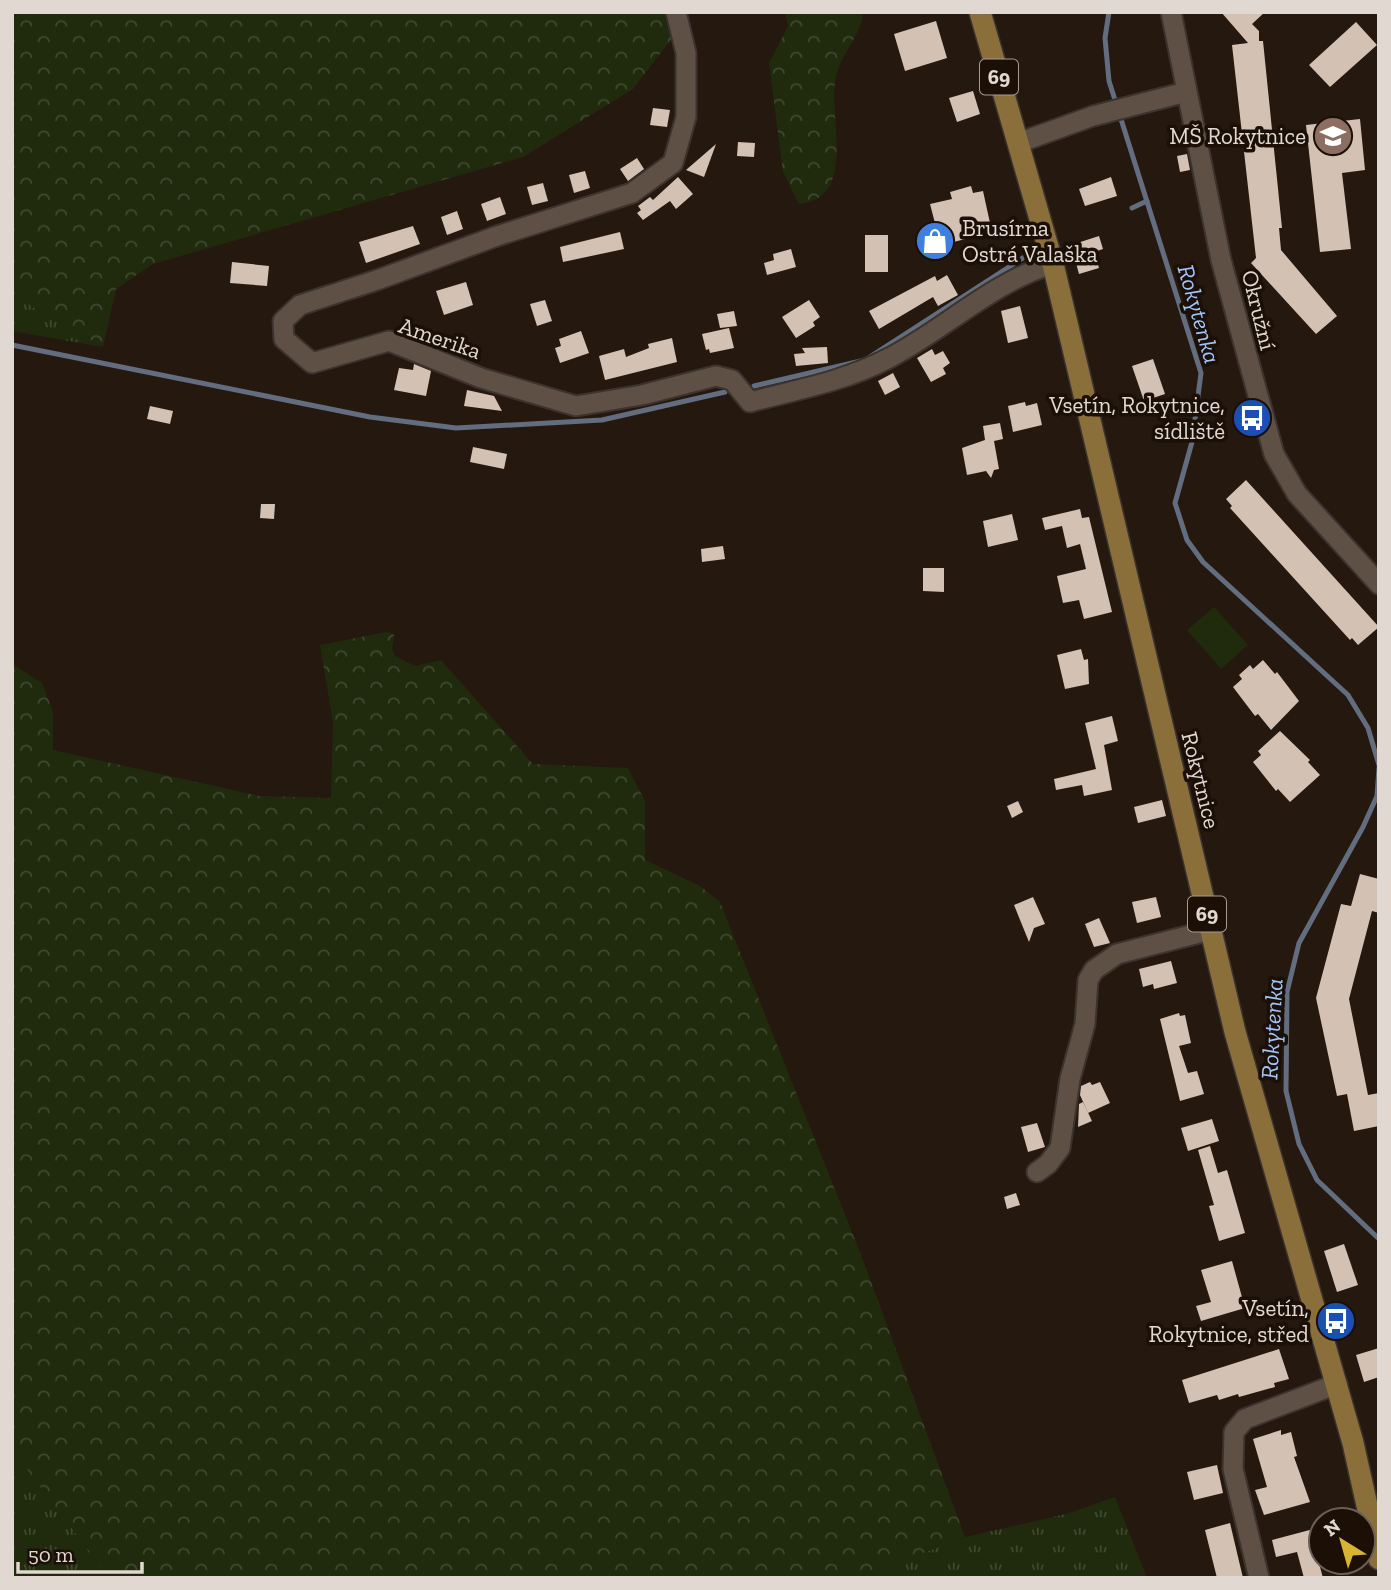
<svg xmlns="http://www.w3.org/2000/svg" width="1391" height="1590" font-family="'Zilla Slab',serif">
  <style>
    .grass { fill: url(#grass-tufts) }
    .forest { fill: url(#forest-crowns) }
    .pitch { fill: #202b0d }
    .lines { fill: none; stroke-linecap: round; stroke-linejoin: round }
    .stream { stroke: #626d7f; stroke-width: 5 }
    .building { fill: #d3c1b4 }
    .minor-casing { stroke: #3c332e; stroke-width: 23 }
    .major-casing { stroke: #3c332e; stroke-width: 24 }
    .minor { stroke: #5f5045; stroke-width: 19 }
    .major { stroke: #8a6f3a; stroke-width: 21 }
    .labels { text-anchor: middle; stroke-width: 7; stroke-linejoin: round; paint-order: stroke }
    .shield { fill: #1b0f06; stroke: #a69c94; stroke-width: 2 }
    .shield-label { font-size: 21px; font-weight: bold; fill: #e1d8d1 }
    .poi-label { font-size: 23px; fill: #e1d8d1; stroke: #1b0f06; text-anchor: end }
    .street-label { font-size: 23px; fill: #e1d8d1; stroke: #1b0f06 }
    .water-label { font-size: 24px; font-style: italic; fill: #a1c5fb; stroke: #1b0f06 }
  </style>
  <defs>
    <pattern id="grass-tufts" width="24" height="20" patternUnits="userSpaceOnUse" patternTransform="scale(1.75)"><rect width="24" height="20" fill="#202b0d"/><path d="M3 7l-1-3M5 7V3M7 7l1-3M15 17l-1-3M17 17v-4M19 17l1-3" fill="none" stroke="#40492f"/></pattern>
    <pattern id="forest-crowns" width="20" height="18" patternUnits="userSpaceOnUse" patternTransform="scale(1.75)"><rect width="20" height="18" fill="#202b0d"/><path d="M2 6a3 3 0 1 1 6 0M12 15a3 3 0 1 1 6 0" fill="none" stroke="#40492f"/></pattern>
  </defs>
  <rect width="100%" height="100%" fill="#25180e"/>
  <g class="grass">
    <path d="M12 295 103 347 12 331Z"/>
    <path d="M12 1450 110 1578H16L12 1573Z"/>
    <path d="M1115 1497 1147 1578H858L965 1537 1066 1514Z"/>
  </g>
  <g class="forest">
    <path d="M12 12H688L689 16 633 89 523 157 153 264 116 289 103 347 12 295Z"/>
    <path d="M785 12H863C862 34 841 54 836 76 827 117 859 198 799 204L783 172 769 63 788 26Z"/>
    <path d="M387 632 394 634 392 649 395 656 415 666 441 660 533 764 628 768 645 801V860L700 886 720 902 863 1260 965 1537 858 1578H110L12 1450V664L42 683 53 712V750L259 796 331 798 333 722 320 645Z"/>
  </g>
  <path class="pitch" d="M1214 607 1248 645 1221 669 1187 630Z"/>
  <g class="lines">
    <g class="stream">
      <path d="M1109 12 1105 38 1109 81 1201 373 1192 442 1175 503 1187 540 1203 562 1348 695 1368 728 1379 765"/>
      <path d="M1132 208 1147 201"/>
      <path d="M12 345 370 417 456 428 602 420 725 392"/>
      <path d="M754 386 865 360 1029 254"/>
      <path d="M1379 768 1377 796 1363 827 1299 943 1287 992 1286 1091 1299 1144 1317 1180 1379 1239"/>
    </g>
  </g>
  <g class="building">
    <path d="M1221 12H1265L1252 24 1259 31V41H1263L1282 228H1279L1281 250 1337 316 1316 334 1251 263 1256 258 1232 45 1248 43Z"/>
    <path d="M936 21 947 58 905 71 894 34Z"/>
    <path d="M1356 22 1377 45 1330 87 1309 65Z"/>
    <path d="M973 91 980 114 957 122 949 98Z"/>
    <path d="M653 108 670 110 667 127 650 125Z"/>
    <path d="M1360 119 1365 170 1342 173 1351 249 1320 252 1306 125Z"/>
    <path d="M738 142 755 143 754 157 737 156Z"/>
    <path d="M716 144 704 177 686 170Z"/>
    <path d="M1187 154 1190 170 1180 172 1177 156Z"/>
    <path d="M637 158 644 169 628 181 620 169Z"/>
    <path d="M585 171 590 188 574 193 569 175Z"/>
    <path d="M678 177 693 194 676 209 670 201 643 220 637 213 641 210 638 206 650 197 653 200Z"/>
    <path d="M1111 177 1117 196 1085 206 1079 189Z"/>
    <path d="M543 183 548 201 532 205 527 187Z"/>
    <path d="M971 186 973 193 983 191 992 232 946 244 947 246 929 252 923 232 936 227 930 204 952 199 950 192Z"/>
    <path d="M500 197 506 214 487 221 481 204Z"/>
    <path d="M457 211 463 229 447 235 441 217Z"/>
    <path d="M413 226 420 244 366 263 359 242Z"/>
    <path d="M620 232 624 249 563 262 560 247Z"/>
    <rect x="865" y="235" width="23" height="37"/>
    <path d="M1099 236 1103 249 1094 252 1099 268 1079 274 1071 245Z"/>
    <path d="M791 249 796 267 767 275 764 263 774 260 773 254Z"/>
    <path d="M232 262 269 266 267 286 230 283Z"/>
    <path d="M947 275 958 295 938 306 933 297 879 329 869 311 935 276 937 281Z"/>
    <path d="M466 282 473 305 444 315 436 291Z"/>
    <path d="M545 300 552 321 537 326 530 304Z"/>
    <path d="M809 300 820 317 813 322 815 326 796 338 782 317Z"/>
    <path d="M1020 306 1028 338 1008 343 1001 311Z"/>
    <path d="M734 311 737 326 720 328 717 314Z"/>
    <path d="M729 328 734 348 710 353 709 349 706 350 702 334Z"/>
    <path d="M581 331 589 353 560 363 555 348 561 346 559 339Z"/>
    <path d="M672 338 677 362 605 380 599 356 624 349 626 357 649 348 648 344Z"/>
    <path d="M827 347 828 363 796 366 794 354 805 353 802 348Z"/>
    <path d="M932 349 935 355 943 351 950 363 943 368 946 374 931 382 917 358Z"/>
    <path d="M1153 359 1165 394 1144 401 1132 366Z"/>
    <path d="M414 364 431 371 426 396 394 390 399 368 413 370Z"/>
    <path d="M893 373 900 387 885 395 878 381Z"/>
    <path d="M467 390 494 396 502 411 464 406Z"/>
    <path d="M1025 402 1026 406 1037 403 1042 425 1013 432 1008 406Z"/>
    <path d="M150 406 173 411 170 424 147 419Z"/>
    <path d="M1000 423 1003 439 994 441 999 469 994 470 991 478 986 471 967 475 962 448 985 440 983 426Z"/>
    <path d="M473 447 507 454 504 469 470 462Z"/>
    <path d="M1246 480 1379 627 1358 645 1352 638 1350 640 1230 508 1232 506 1226 499Z"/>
    <path d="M261 504H275L274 519 260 518Z"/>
    <path d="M1080 509 1082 518 1089 517 1112 612 1084 619 1079 600 1063 603 1057 576 1086 569 1080 544 1067 548 1062 526 1045 530 1042 518Z"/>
    <path d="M1012 514 1018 540 988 547 983 521Z"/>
    <path d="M723 546 725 559 702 562 701 549Z"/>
    <path d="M923 568H944V592L923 591Z"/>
    <path d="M1081 649 1084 660 1088 659 1089 684 1065 689 1057 655Z"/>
    <path d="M1263 660 1275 674 1277 672 1299 701 1271 730 1258 714 1255 716 1233 687 1242 679 1239 675 1250 665 1253 669Z"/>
    <path d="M1112 716 1118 741 1104 745 1112 790 1084 796 1082 785 1056 790 1054 779 1096 769 1085 723Z"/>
    <path d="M1280 731 1310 760 1308 762 1320 775 1290 802 1278 789 1276 791 1253 762 1261 755 1258 751Z"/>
    <path d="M1162 800 1166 816 1138 823 1134 807Z"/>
    <path d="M1018 801 1023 812 1012 818 1007 806Z"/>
    <path d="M1360 874 1379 879V913L1372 911 1349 999 1368 1095 1379 1093V1126L1354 1131 1347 1094 1337 1096 1316 998 1341 904 1351 906Z"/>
    <path d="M1033 897 1045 924 1034 928 1029 942 1014 905Z"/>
    <path d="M1156 897 1161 917 1137 923 1132 902Z"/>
    <path d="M1099 918 1110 943 1094 947 1085 924Z"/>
    <path d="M1171 961 1177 983 1154 989 1153 984 1143 987 1139 969Z"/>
    <path d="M1179 1013 1180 1016 1185 1015 1191 1043 1179 1046 1188 1073 1197 1071 1204 1094 1180 1101 1160 1019Z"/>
    <path d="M1090 1082 1092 1085 1100 1082 1110 1103 1088 1113 1080 1095 1081 1086Z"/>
    <path d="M1083 1102 1092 1121 1078 1127 1079 1104Z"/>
    <path d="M1212 1119 1219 1141 1188 1151 1181 1128Z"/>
    <path d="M1037 1123 1045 1147 1028 1152 1021 1127Z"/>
    <path d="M1210 1146 1218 1173 1227 1170 1245 1233 1219 1241 1209 1206 1214 1205 1198 1150Z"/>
    <path d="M1016 1193 1020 1205 1007 1209 1004 1197Z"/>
    <path d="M1344 1244 1358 1285 1337 1292 1324 1251Z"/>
    <path d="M1232 1261 1245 1308 1201 1321 1196 1306 1211 1302 1201 1270Z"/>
    <path d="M1379 1348V1377L1364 1382 1356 1355Z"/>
    <path d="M1279 1349 1289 1379 1274 1383 1275 1387 1239 1397 1238 1394 1219 1400 1217 1395 1189 1403 1182 1380Z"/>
    <path d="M1281 1430V1435L1291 1432 1297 1456 1294 1457 1310 1502 1264 1515 1255 1490 1267 1487 1253 1439Z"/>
    <path d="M1217 1465 1223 1493 1194 1500 1187 1472Z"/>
    <path d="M1230 1523 1243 1578H1217L1205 1530Z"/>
    <path d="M1321 1527V1555L1317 1556 1323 1578H1304L1297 1552 1276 1557 1272 1540Z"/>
  </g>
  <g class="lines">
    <g class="minor-casing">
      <g id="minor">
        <path d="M676 12 686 53V117L673 163 632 193 497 236 377 280 300 305 283 321 284 339 312 363 389 341 481 378 576 406 642 395 716 376 732 380 750 402C796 390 845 381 887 359 943 331 991 282 1053 264"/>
        <path d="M1171 12 1221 260 1274 454 1297 494 1379 584"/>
        <path d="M1018 143 1093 116 1186 92"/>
        <path d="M1037 1172 1048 1164 1060 1148 1070 1079 1085 1024 1088 980 1094 970 1117 954 1211 930"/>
        <path d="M1259 1578 1233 1469 1234 1432 1245 1419 1337 1384"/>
      </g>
    </g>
    <g class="major-casing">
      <path id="major" d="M980 12 1053 264 1235 1032 1353 1443 1379 1559"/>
    </g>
    <use href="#minor" class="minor"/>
    <use href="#major" class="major"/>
  </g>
  <defs>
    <g id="school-disc" transform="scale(2.0125)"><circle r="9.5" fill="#8d6e63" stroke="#1b0f06"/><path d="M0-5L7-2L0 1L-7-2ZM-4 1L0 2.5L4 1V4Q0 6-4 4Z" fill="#fff"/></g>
    <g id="shop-disc" transform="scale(2.0125)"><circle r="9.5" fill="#3f7fe0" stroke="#1b0f06"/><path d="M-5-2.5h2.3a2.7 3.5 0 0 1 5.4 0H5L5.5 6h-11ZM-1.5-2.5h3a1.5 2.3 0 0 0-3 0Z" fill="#fff"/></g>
    <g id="bus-disc" transform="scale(2.0125)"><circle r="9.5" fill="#1a4fb4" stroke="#1b0f06"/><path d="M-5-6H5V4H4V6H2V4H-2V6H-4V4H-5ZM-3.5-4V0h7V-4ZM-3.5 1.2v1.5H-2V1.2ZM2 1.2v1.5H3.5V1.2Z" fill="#fff"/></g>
  </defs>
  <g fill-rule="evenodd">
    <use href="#school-disc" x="1333" y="136"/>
    <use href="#shop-disc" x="935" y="241"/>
    <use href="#bus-disc" x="1252" y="418"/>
    <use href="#bus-disc" x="1336" y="1321"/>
  </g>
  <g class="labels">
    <g class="shield">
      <rect x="980" y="59.5" width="38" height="35" rx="5"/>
      <rect x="1188" y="896.5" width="38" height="35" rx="5"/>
    </g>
    <g class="shield-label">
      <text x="999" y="84">69</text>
      <text x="1207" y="921">69</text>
    </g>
    <g class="poi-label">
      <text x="1306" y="144">MŠ Rokytnice</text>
      <text x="962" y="236" text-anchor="start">Brusírna<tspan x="962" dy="26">Ostrá Valaška</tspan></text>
      <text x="1225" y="413">Vsetín, Rokytnice,<tspan x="1225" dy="26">sídliště</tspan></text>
      <text x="1309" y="1316">Vsetín,<tspan x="1309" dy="26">Rokytnice, střed</tspan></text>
    </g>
    <g class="street-label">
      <text transform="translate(1259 310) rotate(76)" y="8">Okružní</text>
      <text transform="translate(440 338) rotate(19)" y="8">Amerika</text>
      <text transform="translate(1201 780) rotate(76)" y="8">Rokytnice</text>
    </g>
    <g class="water-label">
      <text transform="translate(1199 314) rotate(74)" y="8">Rokytenka</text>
      <text transform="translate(1272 1029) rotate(-87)" y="8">Rokytenka</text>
    </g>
  </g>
  <rect width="1391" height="1590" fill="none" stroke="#e1d8d1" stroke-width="28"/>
  <g transform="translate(1342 1541) rotate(323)"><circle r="33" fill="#1b0f06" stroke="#6a5f57" stroke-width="2"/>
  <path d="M0-5L12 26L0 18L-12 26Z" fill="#d8b434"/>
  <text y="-10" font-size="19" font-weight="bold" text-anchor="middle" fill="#e1d8d1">N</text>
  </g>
  <path d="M18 1562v10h124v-10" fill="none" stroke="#e1d8d1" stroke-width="3.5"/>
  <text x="28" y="1562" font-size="21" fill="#e1d8d1" stroke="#1b0f06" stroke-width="5" paint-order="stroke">50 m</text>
</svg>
